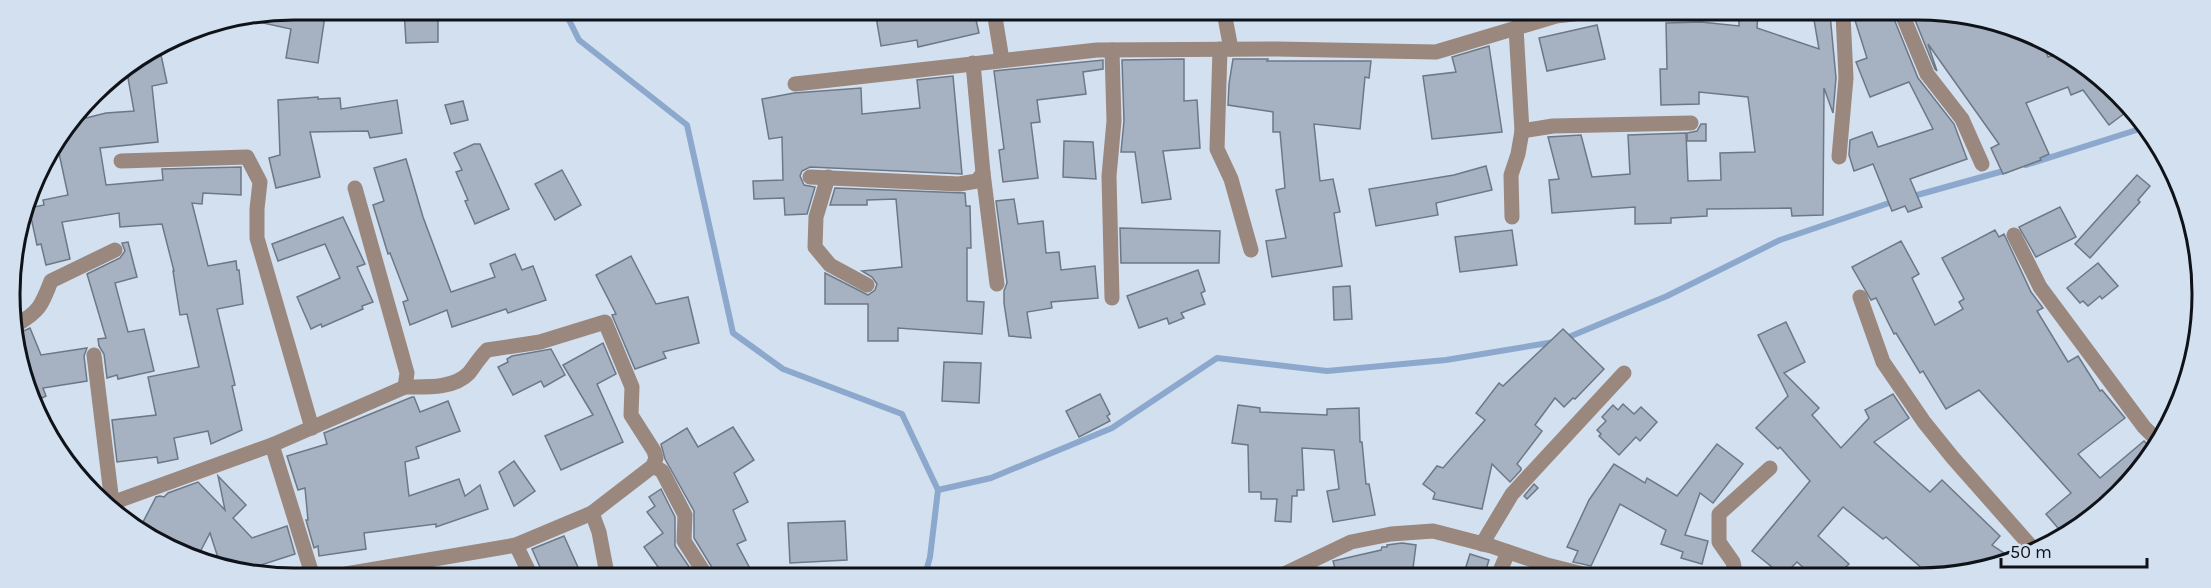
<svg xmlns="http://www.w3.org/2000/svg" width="2211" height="588" font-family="Karla,sans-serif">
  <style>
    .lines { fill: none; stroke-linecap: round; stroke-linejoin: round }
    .stream { stroke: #8ca8cc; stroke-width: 6 }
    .building { fill: #a6b2c2; stroke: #6c7886; stroke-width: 1.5 }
    .minor { stroke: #9a877d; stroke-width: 15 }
    .rim { fill: none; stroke: #0f1319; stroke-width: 3 }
  </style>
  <rect width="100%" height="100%" fill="#d3e0f0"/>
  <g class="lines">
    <g class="stream">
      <path d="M564 10 579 40 687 125 733 333 783 369 902 414 938 490 930 557 925 575"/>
      <path d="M2026 165 2146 127"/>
      <path d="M1910 197 2007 170"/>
      <path d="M1564 339 1667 296 1780 240 1895 201"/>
      <path d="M938 490 991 478 1112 428 1217 358 1327 371 1446 360 1554 342"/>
    </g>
  </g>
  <g class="building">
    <path d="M294 9H326L318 63 286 58 291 29 245 19Z"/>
    <path d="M404 9H438V42L406 43Z"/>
    <path d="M875 11H974L979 33 918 47 917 40 881 46Z"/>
    <path d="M1739 14H1758L1757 28 1819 49 1813 14H1830L1836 78 1833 113 1824 88 1823 215 1792 216 1791 208 1707 209V216L1671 218V223L1635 224V207L1552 213 1549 180 1559 179 1548 137 1581 135 1592 177 1630 174 1628 135 1686 133 1688 181 1721 180 1720 153 1755 152 1748 97 1699 92V104L1661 105 1660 69H1667L1666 23 1701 22 1739 26Z"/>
    <path d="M1853 14H1892L1918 78 1954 124 1967 159 1910 179 1922 207 1908 212 1905 206 1892 211 1873 164 1854 171 1849 155 1850 140 1872 132 1878 147 1933 129 1909 82 1870 97 1856 62 1867 58Z"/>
    <path d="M1915 14H1972L2043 44 2048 57 2063 52 2075 57 2129 110 2109 125 2083 90 2071 95 2068 87 2026 103 2049 154 2040 158 2041 160 2003 174 1991 148 1999 144 1928 44 1937 71 1935 69 1913 15Z"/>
    <path d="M1597 25 1605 59 1547 71 1539 38Z"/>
    <path d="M1489 46 1502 132 1432 139 1423 76 1456 72 1452 57Z"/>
    <path d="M161 55 167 83 152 86 158 142 100 148 106 185 163 180 162 169 241 167V195L203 193 202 204 192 203 208 266 236 261 237 270H239L243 304 217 309 235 385 232 386 242 430 211 444 208 431 174 438 178 459 158 463 157 457 117 462 112 420 156 415 148 377 199 367 187 314 180 315 173 271H174L162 224 120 227 119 213 62 222 70 259 46 265 41 244 37 245 29 208 44 205 43 200 68 195 57 144 74 121 106 113 134 111 126 67 140 59Z"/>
    <path d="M1184 59V101L1197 100 1200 148 1163 151 1171 199 1142 203 1135 152H1121L1124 121 1122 60Z"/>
    <path d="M1233 59H1268L1267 61H1371L1369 78 1365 77 1360 129 1314 124 1320 181 1333 179 1340 212 1334 213 1342 266 1272 277 1266 241 1286 238 1276 190 1285 188 1280 132H1273V112L1228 105 1229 84Z"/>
    <path d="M1103 60V69L1083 72 1086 94 1037 100 1040 122 1031 123 1038 178 1003 182 999 150 1004 149 994 71Z"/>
    <path d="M953 76 962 174 810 167 802 171 800 176 804 185 815 187 807 214 785 215 784 198 754 199 753 181 783 180 782 137 769 139 762 99 794 93 861 88 862 114 920 108 917 80Z"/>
    <path d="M318 97V99L340 98 341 109 397 100 402 133 370 138 368 131 310 132 320 177 276 188 269 158 280 155 278 100Z"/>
    <path d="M463 101 468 120 451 124 445 105Z"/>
    <path d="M1701 124H1706V141H1687V133L1697 131Z"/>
    <path d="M1064 141 1093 142 1096 179 1063 177Z"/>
    <path d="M474 144H480L509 209 475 224 465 201 468 200 456 172 462 170 454 153Z"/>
    <path d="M406 159 423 217 451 292 495 277 490 264 515 254 522 270 533 266 546 300 508 313 506 309 452 327 447 310 410 325 403 302 408 300 390 253 388 254 373 205 384 201 374 168Z"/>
    <path d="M1486 166 1492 190 1436 203 1438 215 1376 226 1369 189 1454 175Z"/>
    <path d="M562 170 581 205 555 220 535 184Z"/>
    <path d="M2137 175 2150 186 2138 200 2140 202 2090 258 2075 244Z"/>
    <path d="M835 188 965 193 966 206H970L971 248H967V301L984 302 982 334 898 328V341H868V304H825V273L868 295 875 290 877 284 872 277 862 271 902 267 896 199 867 200V205H830Z"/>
    <path d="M1014 199 1018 224 1043 221 1046 253 1059 252 1061 270 1095 266 1098 298 1051 302 1052 308 1027 312 1031 338 1009 336 1004 303V291L1007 283 996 201Z"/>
    <path d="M2060 207 2076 237 2036 257 2019 227Z"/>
    <path d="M343 217 365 264 357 267 373 302 362 306 363 309 322 327 321 324 311 329 297 297 340 278 325 244 278 261 272 244Z"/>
    <path d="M1120 228 1220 231 1219 263H1121Z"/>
    <path d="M1512 230 1517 265 1460 272 1455 237Z"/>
    <path d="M1995 230 1999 237 2004 234 2031 292 2043 308 2037 311 2068 362 2078 356 2100 391 2102 390 2125 418 2078 454 2100 478 2144 441 2152 449 2118 496 2064 535 2046 514 2071 493 1979 390 1946 409 1923 371 1920 373 1896 333 1894 334 1876 298 1871 300 1852 267 1901 241 1919 274 1912 278 1935 325 1963 309 1959 302 1964 299 1942 258Z"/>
    <path d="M128 242 137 277 115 283 128 332 144 329 154 371 118 379 117 375 107 378 104 354 99 346 98 339 106 338 87 274 120 258 125 251 122 243Z"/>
    <path d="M631 256 656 304 688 297 699 343 663 352 666 358 635 369 612 315 616 314 596 275Z"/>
    <path d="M2098 263 2118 286 2102 299 2100 296 2088 306 2083 301 2080 303 2067 288Z"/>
    <path d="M1198 270 1205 291 1201 293 1205 304 1181 313 1184 318 1169 324 1167 318 1139 328 1127 296Z"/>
    <path d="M1350 286 1352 319 1334 320 1333 287Z"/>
    <path d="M1786 322 1805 362 1784 373 1819 408 1812 415 1841 448 1869 418 1865 410 1893 394 1909 418 1874 442 1930 492 1942 480 2000 536 1992 545 2013 559 1954 577H1932L1886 537 1883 539 1843 507 1818 536 1849 564 1837 576H1813L1797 562 1783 576 1752 551 1810 481 1780 447 1778 449 1756 428 1788 396 1758 335Z"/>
    <path d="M30 328 41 355 87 348 84 356 87 381 43 388 46 396 33 402 24 385 17 334Z"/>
    <path d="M1563 329 1604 369 1575 399 1573 398 1564 407 1555 398 1535 425 1542 431 1517 464 1521 468V470L1510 482 1492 464 1482 509 1433 499 1435 493 1423 484 1437 466 1443 468 1485 420 1476 413 1499 383 1503 386Z"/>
    <path d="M603 343 616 374 597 384 623 442 561 470 545 436 593 415 563 365Z"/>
    <path d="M551 349 565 375 544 387 541 381 513 395 498 367 508 362 507 359 512 356Z"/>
    <path d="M944 362 981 363 979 403 942 401Z"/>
    <path d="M1100 394 1110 414 1107 416 1110 421 1079 437 1066 411Z"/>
    <path d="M412 397H414L420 412 448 401 460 431 416 447 419 458 405 462 409 496 459 479 465 496 480 485 488 509 436 527V524L364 533 366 549 319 556 318 546 314 548 306 520H308L305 488 298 490 287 456 327 444 324 433Z"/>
    <path d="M1623 404 1634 414 1641 407 1657 422 1640 441 1636 437 1619 455 1599 436 1601 434 1597 430 1606 421 1602 417 1613 405 1618 410Z"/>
    <path d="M1238 405 1260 408V412L1327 415V409L1359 408 1360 442H1362L1366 484H1369L1375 515 1333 522 1327 491 1339 489 1334 450 1302 448 1304 490H1297V496H1292L1291 522 1275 521 1277 499H1261V492H1249L1248 445 1232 443Z"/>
    <path d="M733 427 754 460 734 473 748 502 733 510 746 540 737 544 753 574H715L713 569 694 538V511L665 459 661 444 687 428 698 447Z"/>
    <path d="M1717 444 1743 464 1713 503 1700 493 1685 535 1708 541 1702 564 1681 558 1683 552 1661 544 1666 530 1620 504 1591 566 1573 562 1578 551 1567 547 1589 500 1614 464 1645 483 1647 478 1677 496Z"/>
    <path d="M514 461 535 491 514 506 499 472Z"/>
    <path d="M218 476 246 505 233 518 252 538 287 526 295 554 236 573 221 567 210 533 200 552 142 524 156 497 160 496 164 497 168 493 198 482 225 510Z"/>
    <path d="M1534 484 1538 488 1527 499 1524 496Z"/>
    <path d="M661 489 675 517V546L694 574H663L644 547 663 533 647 512 655 506 649 497Z"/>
    <path d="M845 521 847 560 790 563 788 523Z"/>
    <path d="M564 536 581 574H543L532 549Z"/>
    <path d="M1402 543 1416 545 1412 576H1337L1333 561 1381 550 1382 547H1387V545Z"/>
    <path d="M1470 554 1489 560 1484 576H1463Z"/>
  </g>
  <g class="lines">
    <g class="minor">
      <path d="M994 11 1002 60"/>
      <path d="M1224 12 1231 49"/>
      <path d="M1902 14 1927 74 1962 119 1982 164"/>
      <path d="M1220 49 1217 149 1231 179 1251 250"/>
      <path d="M973 63 983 173 997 284"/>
      <path d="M795 84 1097 50 1277 49 1436 52 1556 16 1581 13"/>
      <path d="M1522 131 1553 126 1691 123"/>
      <path d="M1839 157 1846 78 1843 14"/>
      <path d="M121 161 247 157 260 182 257 209V238L312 428"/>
      <path d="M810 177 959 184 977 181 983 173"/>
      <path d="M828 177 816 217 815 247 830 265 867 285"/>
      <path d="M1512 217 1511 175 1518 154 1522 131 1516 28"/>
      <path d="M2014 235 2040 287 2144 427 2158 441"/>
      <path d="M1860 297 1883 362 1924 422 1953 458 2036 552"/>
      <path d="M1112 298 1109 176 1114 121 1112 50"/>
      <path d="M16 325C39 312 42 305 51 281L115 250"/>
      <path d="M94 355 112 503"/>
      <path d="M272 445 312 574"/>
      <path d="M653 466 662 471 685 515 684 541 705 574"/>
      <path d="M109 504 272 445 405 387 407 373 355 188"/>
      <path d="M592 513 599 532 607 574"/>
      <path d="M1482 544 1512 494 1624 373"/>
      <path d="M516 545 530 574"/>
      <path d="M346 574 516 545 592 513 653 466 656 458 654 451 631 415 632 387 605 322 540 342 487 350C480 357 475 365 469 373 454 389 425 387 405 387"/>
      <path d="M1282 575 1351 542 1391 534 1433 531 1491 546 1547 565 1591 576"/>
      <path d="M1498 576 1508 552"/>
      <path d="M1736 576 1733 562 1719 542V514L1770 468"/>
    </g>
  </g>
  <path d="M0 0H2211V588H0ZM294 20H1918A274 274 0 0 1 2192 294V294A274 274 0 0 1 1918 568H294A274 274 0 0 1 20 294V294A274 274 0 0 1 294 20Z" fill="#d3e0f0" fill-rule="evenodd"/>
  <path class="rim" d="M294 20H1918A274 274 0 0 1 2192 294V294A274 274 0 0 1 1918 568H294A274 274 0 0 1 20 294V294A274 274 0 0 1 294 20Z"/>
  <path d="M2001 558v9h146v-9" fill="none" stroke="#0f1319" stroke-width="3"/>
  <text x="2010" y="558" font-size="18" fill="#0f1319" stroke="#d3e0f0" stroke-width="4.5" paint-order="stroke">50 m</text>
</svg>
